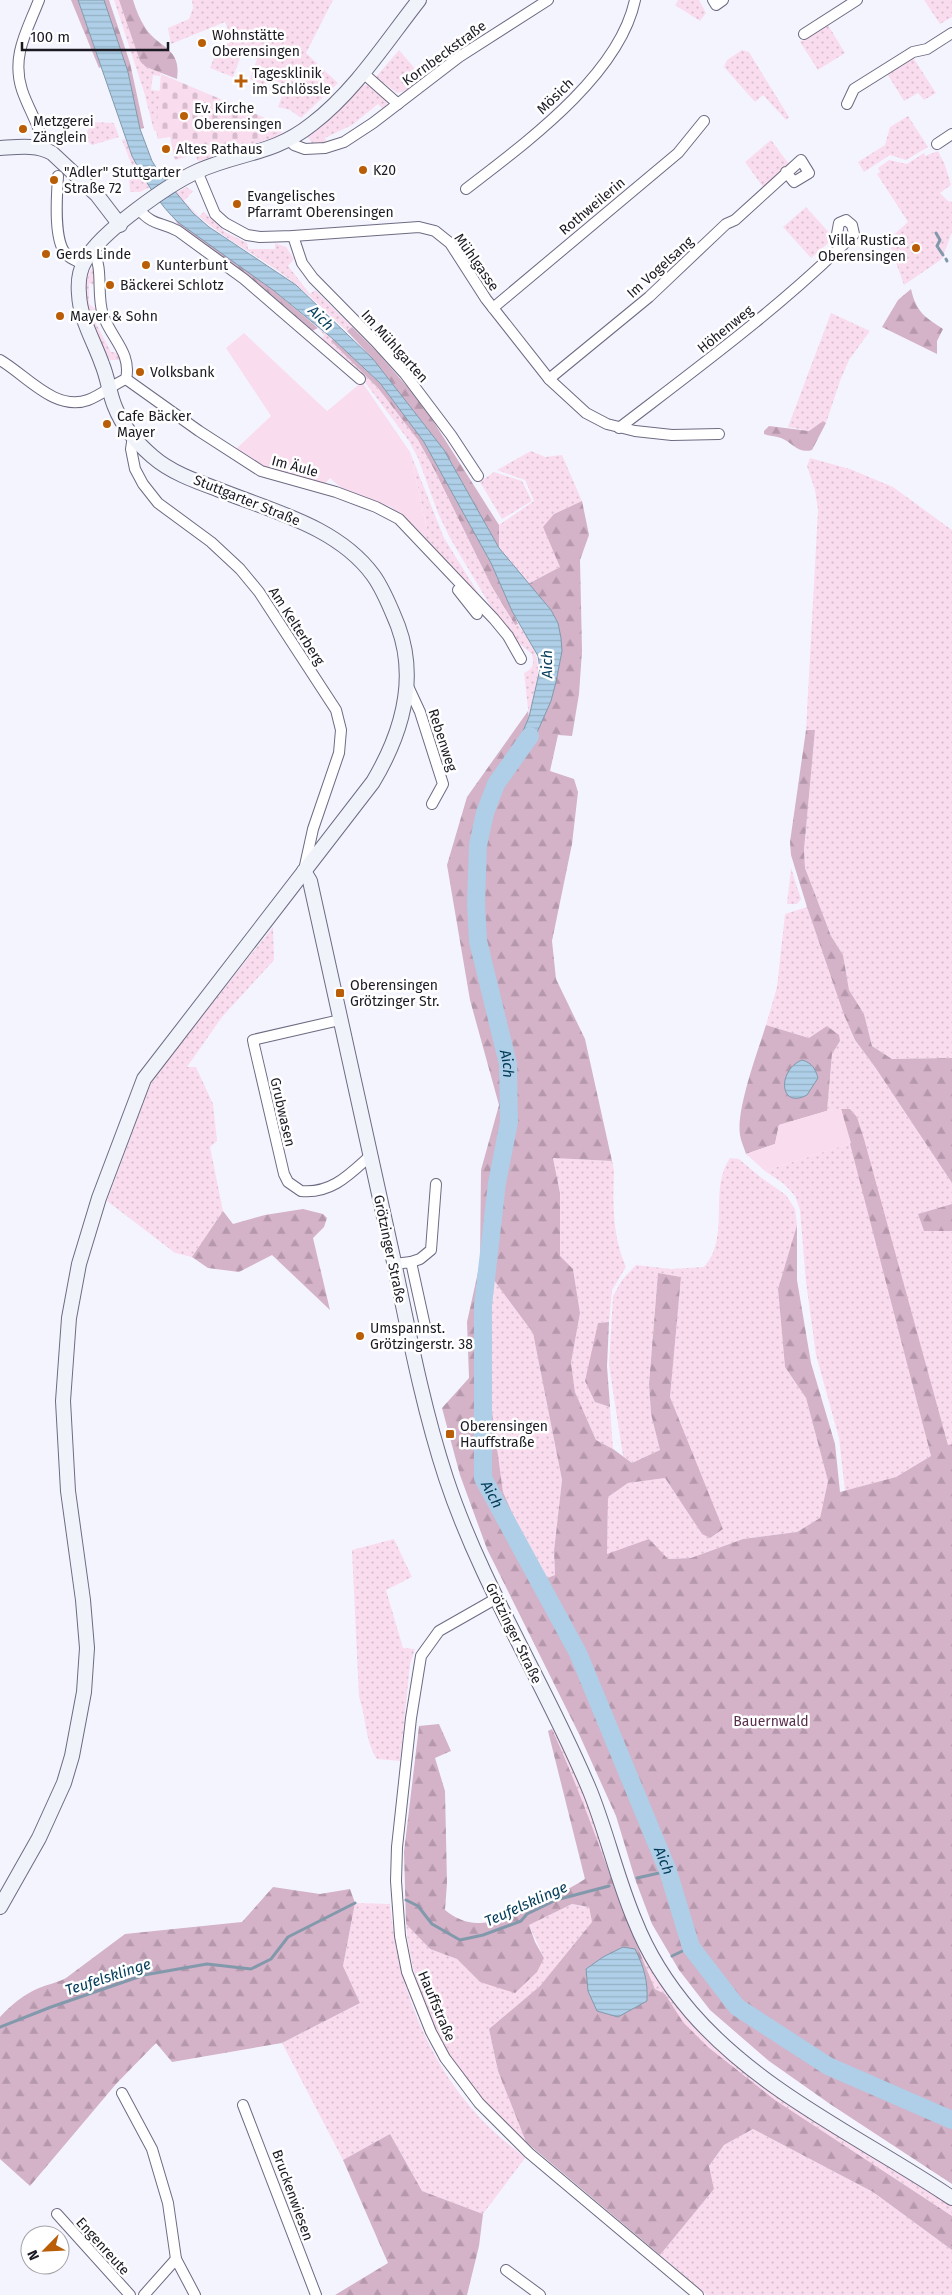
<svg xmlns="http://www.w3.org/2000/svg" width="952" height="2295" font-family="'Fira Sans',sans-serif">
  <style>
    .grass { fill: url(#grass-dots) }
    .forest { fill: url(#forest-firs); fill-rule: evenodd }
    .cemetery { fill: url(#cemetery-stones) }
    .garden { fill: #fadcef }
    .water { fill: url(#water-rules); stroke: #8299ac }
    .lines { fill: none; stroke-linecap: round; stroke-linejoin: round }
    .stream { stroke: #8299ac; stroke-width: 3 }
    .river { stroke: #aecfe7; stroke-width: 18 }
    .street-casing { stroke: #6d6b82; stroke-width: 12 }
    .secondary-casing { stroke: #6d6b82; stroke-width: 16 }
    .street { stroke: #fff; stroke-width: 10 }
    .secondary { stroke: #f0f3fa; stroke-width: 14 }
    .poi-dot { fill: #b95d06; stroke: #fff; stroke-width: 2 }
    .labels { text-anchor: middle; stroke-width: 5; stroke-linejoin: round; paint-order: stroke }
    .poi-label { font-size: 14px; fill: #1b1a23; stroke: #fff; text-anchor: start }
    .street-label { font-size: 14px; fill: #1b1a23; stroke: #fff }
    .park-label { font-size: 14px; fill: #592d4c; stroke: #fff }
    .water-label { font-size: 15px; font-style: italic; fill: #003b5a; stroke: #fff }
  </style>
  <defs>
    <pattern id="grass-dots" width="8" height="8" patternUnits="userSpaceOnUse" patternTransform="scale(1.25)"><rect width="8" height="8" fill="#fadcef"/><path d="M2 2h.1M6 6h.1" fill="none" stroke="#d6bccd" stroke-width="1.8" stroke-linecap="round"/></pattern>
    <pattern id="forest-firs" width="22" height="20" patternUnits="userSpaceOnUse" patternTransform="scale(1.25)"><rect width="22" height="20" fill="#d4b2c8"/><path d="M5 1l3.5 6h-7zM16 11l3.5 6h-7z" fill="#b598ac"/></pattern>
    <pattern id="cemetery-stones" width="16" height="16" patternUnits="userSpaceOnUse" patternTransform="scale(1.25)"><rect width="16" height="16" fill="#fadcef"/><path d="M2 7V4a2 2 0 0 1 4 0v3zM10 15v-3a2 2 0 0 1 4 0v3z" fill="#d6bccd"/></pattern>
    <pattern id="water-rules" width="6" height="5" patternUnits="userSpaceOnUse" patternTransform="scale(1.25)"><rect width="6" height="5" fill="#aecfe7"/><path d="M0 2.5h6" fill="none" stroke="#95b1c6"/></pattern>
  </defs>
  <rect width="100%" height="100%" fill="#f4f4ff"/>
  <g class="grass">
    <path d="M114 0H119L146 67 161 73 160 76 153 75 151 90 160 91 156 131H154L144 92Z"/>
    <path d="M192 0H333L306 53 338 83 301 118 290 110 278 107 286 85 269 78 266 86 250 79 257 59 242 53 233 77 210 68 218 48 233 41 225 22 171 44 168 28 189 19 193 8Z"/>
    <path d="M678 0H699L706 13 700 21 675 5Z"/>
    <path d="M924 0H952V17L940 24Z"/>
    <path d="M828 25 845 53 818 70 800 42Z"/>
    <path d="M399 50 423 78 408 90 397 93 376 77Z"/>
    <path d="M742 50 749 52 789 117 786 120 763 95 755 102 724 67 727 60Z"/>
    <path d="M912 56 936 93 924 100 918 93 904 101 886 72Z"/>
    <path d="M369 84 385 98 387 104 383 109 378 104 352 125 325 138 327 144H312L308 136 335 113 359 87Z"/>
    <path d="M908 116 928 147 906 160 890 155 864 172 858 162 885 145 890 127Z"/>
    <path d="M278 119 282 132 275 137 199 161 197 160 196 155 277 133 275 122Z"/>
    <path d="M92 122 114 123 119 137 92 145 84 138Z"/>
    <path d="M125 139 139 170 150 187 140 192H130L129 177 136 176 122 140Z"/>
    <path d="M771 140 789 164 763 187 745 162Z"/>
    <path d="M938 151 945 165 951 185 940 193 948 201 952 202V232L942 259 904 285 888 240 908 222 877 174 880 172 878 168 889 160 907 164 924 153 925 156Z"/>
    <path d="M186 187 193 191 184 201 199 216 204 212 225 232 247 243 248 249H275V243L286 247 294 259 288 266 310 294 315 290 352 327 347 331C325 311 305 290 281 273 244 247 204 228 176 193Z"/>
    <path d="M806 207 834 238 811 258 783 227Z"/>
    <path d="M94 265 96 286 89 283V304L97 310H91L92 316 111 352 119 353 122 360H110C97 336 74 290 94 265Z"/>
    <path d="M831 313 870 331 849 360 840 381 826 423 823 421 809 431 788 427Z"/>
    <path d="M318 328 333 339 331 341 378 388 418 440 434 469 491 585 515 625 518 624C547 662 539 674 529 717L524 673C534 668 534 664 532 654L516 641 500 622 450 538 438 513 418 458 409 441 361 377 321 340 324 335Z"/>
    <path d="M531 451 545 457 562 455 582 501 554 514 560 567 528 584 499 548V525L534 501 525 480 497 470Z"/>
    <path d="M410 452 444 538 488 609 422 534 427 529Z"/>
    <path d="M810 458 850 469 893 487 952 530V1058L892 1059 872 1046 864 1014 849 990 843 955 831 936 805 868 804 850 815 731 806 730 818 510 815 490 807 466Z"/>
    <path d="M494 472 522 481 532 501 502 519 480 482Z"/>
    <path d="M791 868 801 899 797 904H787Z"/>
    <path d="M807 907 844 1015 855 1040 875 1067 952 1183V1204L918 1214 924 1231H952V1444L948 1446 857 1117 850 1109 827 1111 832 1054 840 1041 817 1033 809 1038 766 1025 777 987 785 914Z"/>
    <path d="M273 927 274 960 222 1017 187 1067H196L213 1104 217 1141 210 1147 223 1211 192 1257 175 1253 107 1201 150 1085 177 1047Z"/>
    <path d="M851 1143 931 1456 896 1477 845 1491 839 1438 816 1355 806 1282 800 1210 795 1196 784 1184 765 1171Z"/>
    <path d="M553 1158 612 1161 614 1170C613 1204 612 1235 626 1267L612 1290 609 1322 598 1323 595 1402 610 1407 613 1449 596 1440 575 1392 571 1363 580 1313 573 1269 560 1257V1193Z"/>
    <path d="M730 1158 739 1159 759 1176 786 1195 795 1209 797 1225 778 1289 785 1367 806 1398 828 1481 820 1518 797 1532 743 1539 691 1558 668 1559 607 1554 608 1497 628 1483 665 1478 702 1534 722 1529 670 1397 681 1277 658 1273 649 1384 651 1414 660 1450 632 1463 623 1456 609 1365 613 1296 622 1280 636 1265 671 1269 704 1267C731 1238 708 1189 730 1158Z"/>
    <path d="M490 1275 533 1333 562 1480 554 1551 555 1575 542 1580 503 1492 489 1389Z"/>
    <path d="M394 1539 412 1577 386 1590 403 1648 415 1649 410 1664 400 1761 377 1759C365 1742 366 1716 359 1697L352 1550Z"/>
    <path d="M554 1727 591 1805 628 1919 710 2040 952 2204V2216L775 2100 708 2047 683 2022 665 1994 655 1989C618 1903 590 1814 552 1729Z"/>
    <path d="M355 1903 390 1904C398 1987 429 2069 490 2128 501 2139 514 2148 525 2158L483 2214 422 2191 390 2134 343 2160 282 2043 360 2003 343 1966Z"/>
    <path d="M572 1904 589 1907 592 1922 540 1986 489 2029 498 2071 526 2142C511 2128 496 2114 482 2099 440 2052 411 1987 406 1924L430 1949 457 1959 480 1982 544 1958 529 1925Z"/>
    <path d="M753 2129 873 2192 952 2250V2295H707L660 2255 714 2189 709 2166 724 2145Z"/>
  </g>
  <g class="forest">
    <path d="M71 0H78L101 67 99 68Z"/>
    <path d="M104 0H109L130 63 144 128 140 129 128 72Z"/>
    <path d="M119 0H133C136 10 140 20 146 29 159 48 182 48 177 79L146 67 140 61Z"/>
    <path d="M173 217 273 290 318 328 312 331 278 301 181 229Z"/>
    <path d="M911 289C916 312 925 317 943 329L937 341V354L882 327 898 300Z"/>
    <path d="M352 327 378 353 423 405 499 525V548L444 450 373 359 347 331Z"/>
    <path d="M333 339 380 383 424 442 491 563 518 624 515 625 491 585 434 469 418 440 378 388 331 341Z"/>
    <path d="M823 421 826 423 812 450C798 454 793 443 781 438 775 436 769 436 764 434V431L769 426 809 431Z"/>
    <path d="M582 501 589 535 580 560 582 651 579 694 572 736 558 735 550 771 574 779 578 792 572 844 552 941 556 979 585 1039 612 1161 553 1158 560 1193V1256L573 1269 580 1313 571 1363 575 1392 596 1440 613 1449 632 1463 660 1450 651 1414 649 1384 658 1273 681 1277 670 1397 723 1529 710 1538 702 1534 665 1478 628 1483 608 1497 607 1554 649 1539 668 1559 691 1558 743 1539 797 1532 820 1518 828 1481 806 1398 785 1367 778 1289 797 1225V1280L811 1363 835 1444 840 1492 896 1477 931 1456 841 1109H850L857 1117 864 1139 948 1445 952 1444V2184L830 2104 769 2061 710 2010 679 1970 652 1924 635 1879 616 1816 579 1734 487 1549 460 1475 442 1408 469 1378 467 1322 480 1263 481 1170 499 1105 470 1000 447 865 467 797 528 711 529 717 514 753 535 737 551 610 528 584 560 567 543 527 554 514ZM490 1275 533 1333 562 1480 554 1551 555 1575 542 1580 503 1492 489 1389Z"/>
    <path d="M806 730H815L804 850 805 868 831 936 843 955 849 990 864 1014 872 1046 892 1059 952 1058V1183L875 1067 855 1040 844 1015 807 907 791 855 790 842Z"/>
    <path d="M766 1025 809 1038 827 1026 839 1035 840 1041 832 1054 827 1111 779 1125 775 1144 746 1154C744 1148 741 1141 740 1135 736 1109 758 1051 766 1025Z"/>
    <path d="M952 1204V1231H924L918 1214Z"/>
    <path d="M303 1209 323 1214 327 1218 324 1227 313 1238 330 1310 272 1255 239 1272 208 1268 192 1257 223 1211 233 1224 265 1215Z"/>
    <path d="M609 1322 607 1366 610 1407 595 1402 585 1381 598 1323Z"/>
    <path d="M439 1724 451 1751 435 1758 445 1791 447 1883 445 1910C455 1918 467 1924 481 1923 513 1921 557 1896 585 1879L548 1731 552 1729C591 1815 618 1903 655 1989L665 1994 683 2022 708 2047 775 2100 952 2216V2250L873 2192 753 2129 724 2145 709 2166 714 2189 660 2255 526 2142 498 2071 489 2029 540 1986 592 1922 589 1907 572 1904 529 1925 535 1942 544 1958 537 1972 515 1993 480 1982 457 1959 430 1949 406 1924 404 1852 419 1726Z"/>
    <path d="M273 1887 320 1894 350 1889 355 1903 343 1966 360 2003 282 2043 172 2062 156 2043 116 2084 30 2186 0 2159V2017C11 2005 24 1994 39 1988 48 1984 57 1983 66 1978L125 1934 242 1922Z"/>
    <path d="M390 2134 422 2191 483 2214 479 2246 467 2295H335L388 2263 343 2160Z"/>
  </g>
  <path class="cemetery" d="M161 74 275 122 278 133 175 160 170 137 158 139 156 131Z"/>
  <g class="garden">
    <path d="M244 333 327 411 362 382 410 452 427 530 422 534 391 507 346 492 330 478 324 485 267 470 236 449 271 416 226 348Z"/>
    <path d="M841 1109 851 1143 765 1171 746 1154 775 1144 779 1125 826 1111Z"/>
  </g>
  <g class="water">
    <path d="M78 0H104L128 72 140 129 152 161 159 172 193 213 209 227 296 285 373 359 444 450 499 548 551 610 558 623 561 638 562 651 556 682 551 701 535 737 518 755 514 752 529 717 540 669 538 656 512 611 491 563 424 442 380 383 333 339 273 290 179 223C159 205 144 179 132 156Z"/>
    <path d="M802 1060C812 1063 815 1068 818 1078L807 1095C779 1110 777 1070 802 1060Z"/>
    <path d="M623 1947 635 1949C644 1967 648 1981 647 2001L618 2017 597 2011 588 1991 586 1969 603 1957Z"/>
  </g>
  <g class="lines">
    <g class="stream">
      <path d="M936 233 940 240 937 246 943 255"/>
      <path d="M946 259 947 261"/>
      <path d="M637 1878 668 1871"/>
      <path d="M406 1900 418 1906 432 1924 460 1940 483 1935 521 1921 527 1914 556 1900 609 1886"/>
      <path d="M672 1956 691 1947"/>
      <path d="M0 2027 51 2007 144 1975 207 1964 251 1969 271 1959 288 1937 355 1903"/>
    </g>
    <path class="river" id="s1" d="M530 736 496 784 485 813 478 845 476 904 478 941 508 1064 509 1122 497 1183 483 1305V1478L578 1653 668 1871 691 1947 737 2007 828 2066 952 2120"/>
    <g class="street-casing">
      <g id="street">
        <path d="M39 0C27 31 11 56 22 90 29 111 41 127 44 148"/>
        <path d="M713 0 716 5 723 0"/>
        <path d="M804 34 857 0"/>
        <path d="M362 72 398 104"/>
        <path d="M847 104 854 89 913 52 927 49 952 33"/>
        <path d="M289 140 294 145 305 149 325 148 344 142 373 123 459 57 548 0"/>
        <path d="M937 144 952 134"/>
        <path d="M197 171 215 214 225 223 247 235 260 237 293 236 419 227 435 231 450 243 486 299 549 379 586 413 607 424 635 431 672 435 719 434"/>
        <path d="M58 176C57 194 53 240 66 254 70 259 77 261 83 264"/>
        <path d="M466 189C524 144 619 76 635 0"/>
        <path d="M138 209C155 227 159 221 178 231L244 279 360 379"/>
        <path d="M293 236 302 263 313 278 375 341 405 374 451 435 478 476"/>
        <path d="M93 250C104 270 96 293 103 315 111 338 132 353 126 379"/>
        <path d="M493 308 678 153 704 121"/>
        <path d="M0 360C26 375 55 412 88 400 102 395 112 385 126 379"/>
        <path d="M126 379 199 431 261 471 336 492 376 507 399 519 494 619 508 636 521 659"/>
        <path d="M549 379 649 297 726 224 735 220 801 160 809 173 794 182 786 172"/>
        <path d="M619 428C700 366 782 306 854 234L852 225 846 220 839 223 837 234 843 245"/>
        <path d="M133 436 131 449 135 469 143 484 158 503 211 542 240 569 259 592 336 710 341 730 339 753 313 829 304 870"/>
        <path d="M458 590 477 614"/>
        <path d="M407 684 420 712 443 784 432 804"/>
        <path d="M340 1020 253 1040 254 1045 284 1174 288 1182 301 1191C331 1194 349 1175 370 1156"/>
        <path d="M411 1262 420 1259 431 1250 436 1184"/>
        <path d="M394 1264 411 1262 425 1326"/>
        <path d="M497 1598 439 1631 421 1656 411 1718 397 1847 396 1881 400 1936 407 1972 431 2032 445 2058 479 2103 529 2153 698 2295"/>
        <path d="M122 2093 152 2149 168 2203 176 2259 195 2295"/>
        <path d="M243 2105 316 2295"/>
        <path d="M57 2214 130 2295"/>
        <path d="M506 2270 540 2295"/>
        <path d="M144 2295 176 2259"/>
      </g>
    </g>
    <g class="secondary-casing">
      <g id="secondary">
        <path d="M0 148C17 147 37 144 52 153L97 195 120 225"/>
        <path d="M304 871 310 881C338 1008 366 1135 394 1262 409 1334 423 1408 446 1478 482 1587 546 1685 590 1791 607 1833 617 1879 635 1921 648 1954 668 1985 691 2012 761 2093 864 2139 952 2198"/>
        <path d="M0 1907 39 1838 64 1783 72 1756 84 1692 87 1648 83 1600 68 1491 63 1401 69 1318 79 1264 99 1198 144 1079 373 782C401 735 418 680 398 626 391 609 384 590 373 575 337 526 271 511 217 489 195 481 170 472 152 456 137 443 122 425 115 407 109 393 108 378 102 364 94 341 80 319 79 294 78 283 79 271 85 261 99 233 169 184 198 171 240 152 273 155 312 124 355 91 386 42 419 0"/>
      </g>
    </g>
    <use href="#street" class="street"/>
    <use href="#secondary" class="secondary"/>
  </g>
  <g class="poi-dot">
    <circle cx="202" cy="43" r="5"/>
    <path d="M238.5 73.5h5v5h5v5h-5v5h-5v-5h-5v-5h5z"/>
    <circle cx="184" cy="116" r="5"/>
    <circle cx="23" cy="129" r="5"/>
    <circle cx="166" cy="149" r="5"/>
    <circle cx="363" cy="170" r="5"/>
    <circle cx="54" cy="180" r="5"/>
    <circle cx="237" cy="204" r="5"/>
    <circle cx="916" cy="248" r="5"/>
    <circle cx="46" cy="254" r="5"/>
    <circle cx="146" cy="265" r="5"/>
    <circle cx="110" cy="285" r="5"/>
    <circle cx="60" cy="316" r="5"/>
    <circle cx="140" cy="372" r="5"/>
    <circle cx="107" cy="424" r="5"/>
    <rect x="335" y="988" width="10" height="10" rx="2.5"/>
    <circle cx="360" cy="1336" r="5"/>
    <rect x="445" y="1429" width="10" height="10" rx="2.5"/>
  </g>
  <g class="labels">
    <g class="poi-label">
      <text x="212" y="40">Wohnstätte<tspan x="212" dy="16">Oberensingen</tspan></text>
      <text x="252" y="78">Tagesklinik<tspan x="252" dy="16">im Schlössle</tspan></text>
      <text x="194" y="113">Ev. Kirche<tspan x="194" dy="16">Oberensingen</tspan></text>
      <text x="33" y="126">Metzgerei<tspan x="33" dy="16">Zänglein</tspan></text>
      <text x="176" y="154">Altes Rathaus</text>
      <text x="373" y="175">K20</text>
      <text x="64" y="177">"Adler" Stuttgarter<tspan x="64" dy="16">Straße 72</tspan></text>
      <text x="247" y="201">Evangelisches<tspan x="247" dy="16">Pfarramt Oberensingen</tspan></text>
      <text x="906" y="245" text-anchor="end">Villa Rustica<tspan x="906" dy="16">Oberensingen</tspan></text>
      <text x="56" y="259">Gerds Linde</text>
      <text x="156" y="270">Kunterbunt</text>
      <text x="120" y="290">Bäckerei Schlotz</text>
      <text x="70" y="321">Mayer &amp; Sohn</text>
      <text x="150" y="377">Volksbank</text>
      <text x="117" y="421">Cafe Bäcker<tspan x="117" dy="16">Mayer</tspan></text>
      <text x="350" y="990">Oberensingen<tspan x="350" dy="16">Grötzinger Str.</tspan></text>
      <text x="370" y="1333">Umspannst.<tspan x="370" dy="16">Grötzingerstr. 38</tspan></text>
      <text x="460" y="1431">Oberensingen<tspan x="460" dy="16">Hauffstraße</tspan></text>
    </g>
    <g class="street-label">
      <text transform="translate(444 53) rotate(-36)" y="5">Kornbeckstraße</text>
      <text transform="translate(555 96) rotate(-44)" y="5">Mösich</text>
      <text transform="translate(592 206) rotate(-40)" y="5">Rothweilerin</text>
      <text transform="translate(477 262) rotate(55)" y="5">Mühlgasse</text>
      <text transform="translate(660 267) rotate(-42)" y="5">Im Vogelsang</text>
      <text transform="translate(725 329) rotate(-39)" y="5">Höhenweg</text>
      <text transform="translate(395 346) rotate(48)" y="5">Im Mühlgarten</text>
      <text transform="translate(295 466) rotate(15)" y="5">Im Äule</text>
      <text transform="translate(247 500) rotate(22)" y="5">Stuttgarter Straße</text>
      <text transform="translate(297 626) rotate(57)" y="5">Am Kelterberg</text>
      <text transform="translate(443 740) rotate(72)" y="5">Rebenweg</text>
      <text transform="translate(283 1112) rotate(77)" y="5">Grubwasen</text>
      <text transform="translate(390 1249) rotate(78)" y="5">Grötzinger Straße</text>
      <text transform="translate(514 1633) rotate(64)" y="5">Grötzinger Straße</text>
      <text transform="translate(437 2006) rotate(67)" y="5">Hauffstraße</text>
      <text transform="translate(293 2195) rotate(70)" y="5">Bruckenwiesen</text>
      <text transform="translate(103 2246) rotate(48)" y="5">Engenreute</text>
    </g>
    <g class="park-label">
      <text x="771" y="1726">Bauernwald</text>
    </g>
    <g class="water-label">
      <text transform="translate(321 318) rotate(44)" y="5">Aich</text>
      <text transform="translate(547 664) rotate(-91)" y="5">Aich</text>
      <text dy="5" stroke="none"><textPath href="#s1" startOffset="345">Aich</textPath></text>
      <text dy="5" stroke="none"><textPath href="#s1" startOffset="780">Aich</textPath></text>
      <text dy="5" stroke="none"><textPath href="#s1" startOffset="1185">Aich</textPath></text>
      <text transform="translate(526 1904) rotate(-24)" y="5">Teufelsklinge</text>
      <text transform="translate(108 1977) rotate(-18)" y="5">Teufelsklinge</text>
    </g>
  </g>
  <g transform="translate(45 2250) rotate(246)"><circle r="24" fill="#ffffff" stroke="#a4a3a7"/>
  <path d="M0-4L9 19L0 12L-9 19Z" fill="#b95d06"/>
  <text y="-8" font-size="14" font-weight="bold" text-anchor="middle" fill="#1b1a23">N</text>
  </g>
  <path d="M22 42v8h146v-8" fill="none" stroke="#1b1a23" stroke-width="2.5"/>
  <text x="30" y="42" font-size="15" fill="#1b1a23" stroke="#ffffff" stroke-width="4" paint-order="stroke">100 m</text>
</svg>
